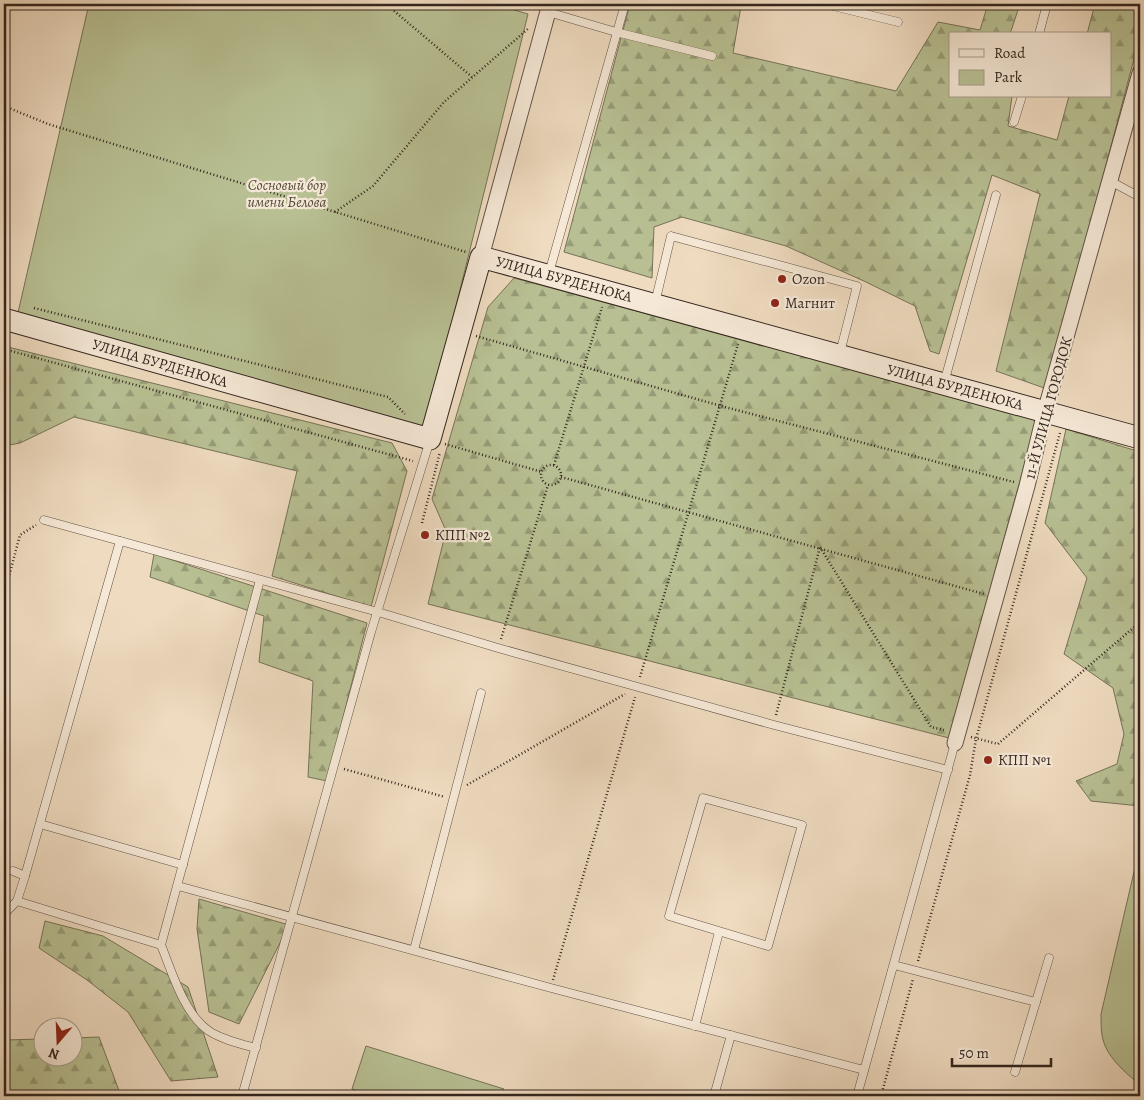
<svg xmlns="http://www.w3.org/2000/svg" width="1144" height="1100" font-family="Alegreya,serif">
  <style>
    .forest { fill: url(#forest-firs); stroke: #767358 }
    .park { fill: #b8c093; stroke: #767358 }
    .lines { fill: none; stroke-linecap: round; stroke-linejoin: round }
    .lane-casing { stroke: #635346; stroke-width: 9 }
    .street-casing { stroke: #635346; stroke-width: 17 }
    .secondary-casing { stroke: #34261e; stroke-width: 23 }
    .path { stroke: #34261e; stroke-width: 2.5; stroke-dasharray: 1 2.5; stroke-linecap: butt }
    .lane { stroke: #f5e8d6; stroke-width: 8 }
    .street { stroke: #f5e8d6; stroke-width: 15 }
    .secondary { stroke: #f5e8d6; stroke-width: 21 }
    .poi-dot { fill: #8f2418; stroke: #f5e8d6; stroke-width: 2 }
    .labels { text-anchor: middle; stroke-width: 4.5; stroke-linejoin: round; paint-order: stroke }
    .park-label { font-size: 15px; font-style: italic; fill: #554c3b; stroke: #f5e8d6 }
    .street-label { font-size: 15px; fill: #34261e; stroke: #f5e8d6 }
    .poi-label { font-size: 15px; fill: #34261e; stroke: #f5e8d6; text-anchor: start }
  </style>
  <defs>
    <pattern id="forest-firs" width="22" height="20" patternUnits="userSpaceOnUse" patternTransform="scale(1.25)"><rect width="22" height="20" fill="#b8c093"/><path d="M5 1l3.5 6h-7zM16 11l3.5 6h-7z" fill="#969c77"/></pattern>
  </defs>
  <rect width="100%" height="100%" fill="#efdbc0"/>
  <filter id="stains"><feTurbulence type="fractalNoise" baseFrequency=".004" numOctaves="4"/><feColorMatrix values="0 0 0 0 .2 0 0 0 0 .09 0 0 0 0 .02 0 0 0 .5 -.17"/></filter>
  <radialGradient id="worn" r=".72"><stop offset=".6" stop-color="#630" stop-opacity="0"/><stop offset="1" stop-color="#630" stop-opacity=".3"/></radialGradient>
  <g class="forest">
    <path d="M630 4H748L741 6 733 53 896 91 938 22 980 30 988 4H1020L1010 34H950V96H1012L1008 126 1057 140 1069 96H1110V34H1087L1095 4H1140V36L1047 389 996 371 1040 194 992 175 939 354 930 351 915 306 866 282 786 246 682 217 654 227 652 278 564 252Z"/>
    <path d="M514 278 1037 419 949 738 428 604 446 531 432 499 488 307Z"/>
    <path d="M4 346 392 443 407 471 371 607 272 576 297 471 74 417 20 443 4 446Z"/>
    <path d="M1066 429 1140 452V806L1091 801 1076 781 1117 764 1124 734 1113 688 1064 654 1087 578 1045 523Z"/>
    <path d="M154 554 367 623 327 781 308 777 313 681 259 662 264 616 150 577Z"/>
    <path d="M199 899 289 925 239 1024 209 1012 197 929Z"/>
    <path d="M45 921 103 936 188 987 218 1077 171 1081 128 1012 87 980 39 948Z"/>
    <path d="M99 1037 121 1096H23L4 1093V1040L42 1039V1058H72L73 1038Z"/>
  </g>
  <g class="park">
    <path d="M89 4H494L528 14 426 428 17 317Z"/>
    <path d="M1140 846V1085C1125 1072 1105 1056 1102 1035 1101 1028 1101 1021 1101 1014Z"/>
    <path d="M366 1046 504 1089 501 1096H376L352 1089Z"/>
  </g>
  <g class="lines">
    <g class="lane-casing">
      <g id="lane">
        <path d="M825 4 898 22"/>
        <path d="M548 12 616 32 712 56"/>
        <path d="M1039 34 1047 4"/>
        <path d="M1014 122 1022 96"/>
        <path d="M1110 181 1140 197"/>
        <path d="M549 273 625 4"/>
        <path d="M655 303 671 236 857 286 840 353"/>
        <path d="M944 383 996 195"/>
        <path d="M44 520 378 612 498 648 638 687 774 725 948 770"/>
        <path d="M703 798 802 825 768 946 669 916Z"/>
        <path d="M40 824 183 865"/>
        <path d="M13 871 25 876 17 901 161 945C172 972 184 1014 209 1031 223 1040 241 1044 256 1048"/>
        <path d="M25 876 120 541"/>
        <path d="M178 886 551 988 864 1070"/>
        <path d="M4 914 17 901"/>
        <path d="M161 945 260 580"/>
        <path d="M414 950 481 693"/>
        <path d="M894 965 1036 1002"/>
        <path d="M695 1026 719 932"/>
        <path d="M1015 1072 1049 958"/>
        <path d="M242 1096 371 632 430 440"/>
        <path d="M714 1096 731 1035"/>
        <path d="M857 1096 955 743"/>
      </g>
    </g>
    <g class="street-casing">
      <g id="street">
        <path d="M481 257 550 4"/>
        <path d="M955 743 1027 486 1045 412 1140 73"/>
      </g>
    </g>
    <g class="secondary-casing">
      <path id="secondary" d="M4 319 430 439 481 257 1140 438"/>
    </g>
    <g class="path">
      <path d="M386 4 472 77"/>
      <path d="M4 106 48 124 466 252"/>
      <path d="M4 178V184"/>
      <path d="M335 212 373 186 444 102 529 28"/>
      <path d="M34 308 388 397 405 414"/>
      <path d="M476 336 721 406 1014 482"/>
      <path d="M4 349 413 461"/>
      <path d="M445 444 542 472"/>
      <circle cx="551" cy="475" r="10"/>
      <path d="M554 465 602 307"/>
      <path d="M561 477 984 594"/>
      <path d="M422 523 440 452"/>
      <path d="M820 547 931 727 944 730"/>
      <path d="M4 595 20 535 36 525"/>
      <path d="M501 639 548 485"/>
      <path d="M640 677 738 344"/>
      <path d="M776 715 820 547"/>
      <path d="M971 737 998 744 1140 622"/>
      <path d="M344 769 445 797"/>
      <path d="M467 785 625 694"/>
      <path d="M918 961 970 775 976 739 1060 433"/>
      <path d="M553 980 635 697"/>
      <path d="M881 1096 913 979"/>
    </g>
    <use href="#lane" class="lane"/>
    <use href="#street" class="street"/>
    <use href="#secondary" class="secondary"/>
  </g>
  <g class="poi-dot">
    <circle cx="782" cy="279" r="5"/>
    <circle cx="775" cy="303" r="5"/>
    <circle cx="425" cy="535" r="5"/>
    <circle cx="988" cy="760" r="5"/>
  </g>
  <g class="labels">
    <g class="park-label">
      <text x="287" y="190">Сосновый бор<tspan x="287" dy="17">имени Белова</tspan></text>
    </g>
    <g class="street-label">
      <text transform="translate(564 279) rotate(15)" y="5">УЛИЦА БУРДЕНЮКА</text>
      <text transform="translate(160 363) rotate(16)" y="5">УЛИЦА БУРДЕНЮКА</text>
      <text transform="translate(955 387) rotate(15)" y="5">УЛИЦА БУРДЕНЮКА</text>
      <text transform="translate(1048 408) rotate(-75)" y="5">11-Й УЛИЦА ГОРОДОК</text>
    </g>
    <g class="poi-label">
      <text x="792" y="284">Ozon</text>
      <text x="785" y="308">Магнит</text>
      <text x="435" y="540">КПП №2</text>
      <text x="998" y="765">КПП №1</text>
    </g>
  </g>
  <rect width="1144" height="1100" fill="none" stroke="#efdbc0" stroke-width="20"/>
  <rect x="5" y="5" width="1134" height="1090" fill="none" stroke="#34261e" stroke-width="2.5"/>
  <rect x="10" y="10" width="1124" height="1080" fill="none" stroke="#34261e"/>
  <rect x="949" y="32" width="162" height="65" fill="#f5e8d6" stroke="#a89a8c"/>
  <rect x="959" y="49" width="25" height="8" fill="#f5e8d6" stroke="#a89a8c"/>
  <text x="994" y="58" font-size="15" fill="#34261e">Road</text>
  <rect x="959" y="70" width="25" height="15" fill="#b8c093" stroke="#a89a8c"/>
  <text x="994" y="82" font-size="15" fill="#34261e">Park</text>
  <g transform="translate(58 1042) rotate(199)"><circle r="24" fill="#f5e8d6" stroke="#a89a8c"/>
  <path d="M0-4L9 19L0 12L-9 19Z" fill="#8f2418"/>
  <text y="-8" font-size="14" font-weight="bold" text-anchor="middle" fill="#34261e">N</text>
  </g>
  <path d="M952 1058v8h99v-8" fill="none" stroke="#34261e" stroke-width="2.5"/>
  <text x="959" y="1058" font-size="15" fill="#34261e" stroke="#f5e8d6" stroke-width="4" paint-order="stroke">50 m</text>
  <rect width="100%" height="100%" filter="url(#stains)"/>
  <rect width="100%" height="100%" fill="url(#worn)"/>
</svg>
